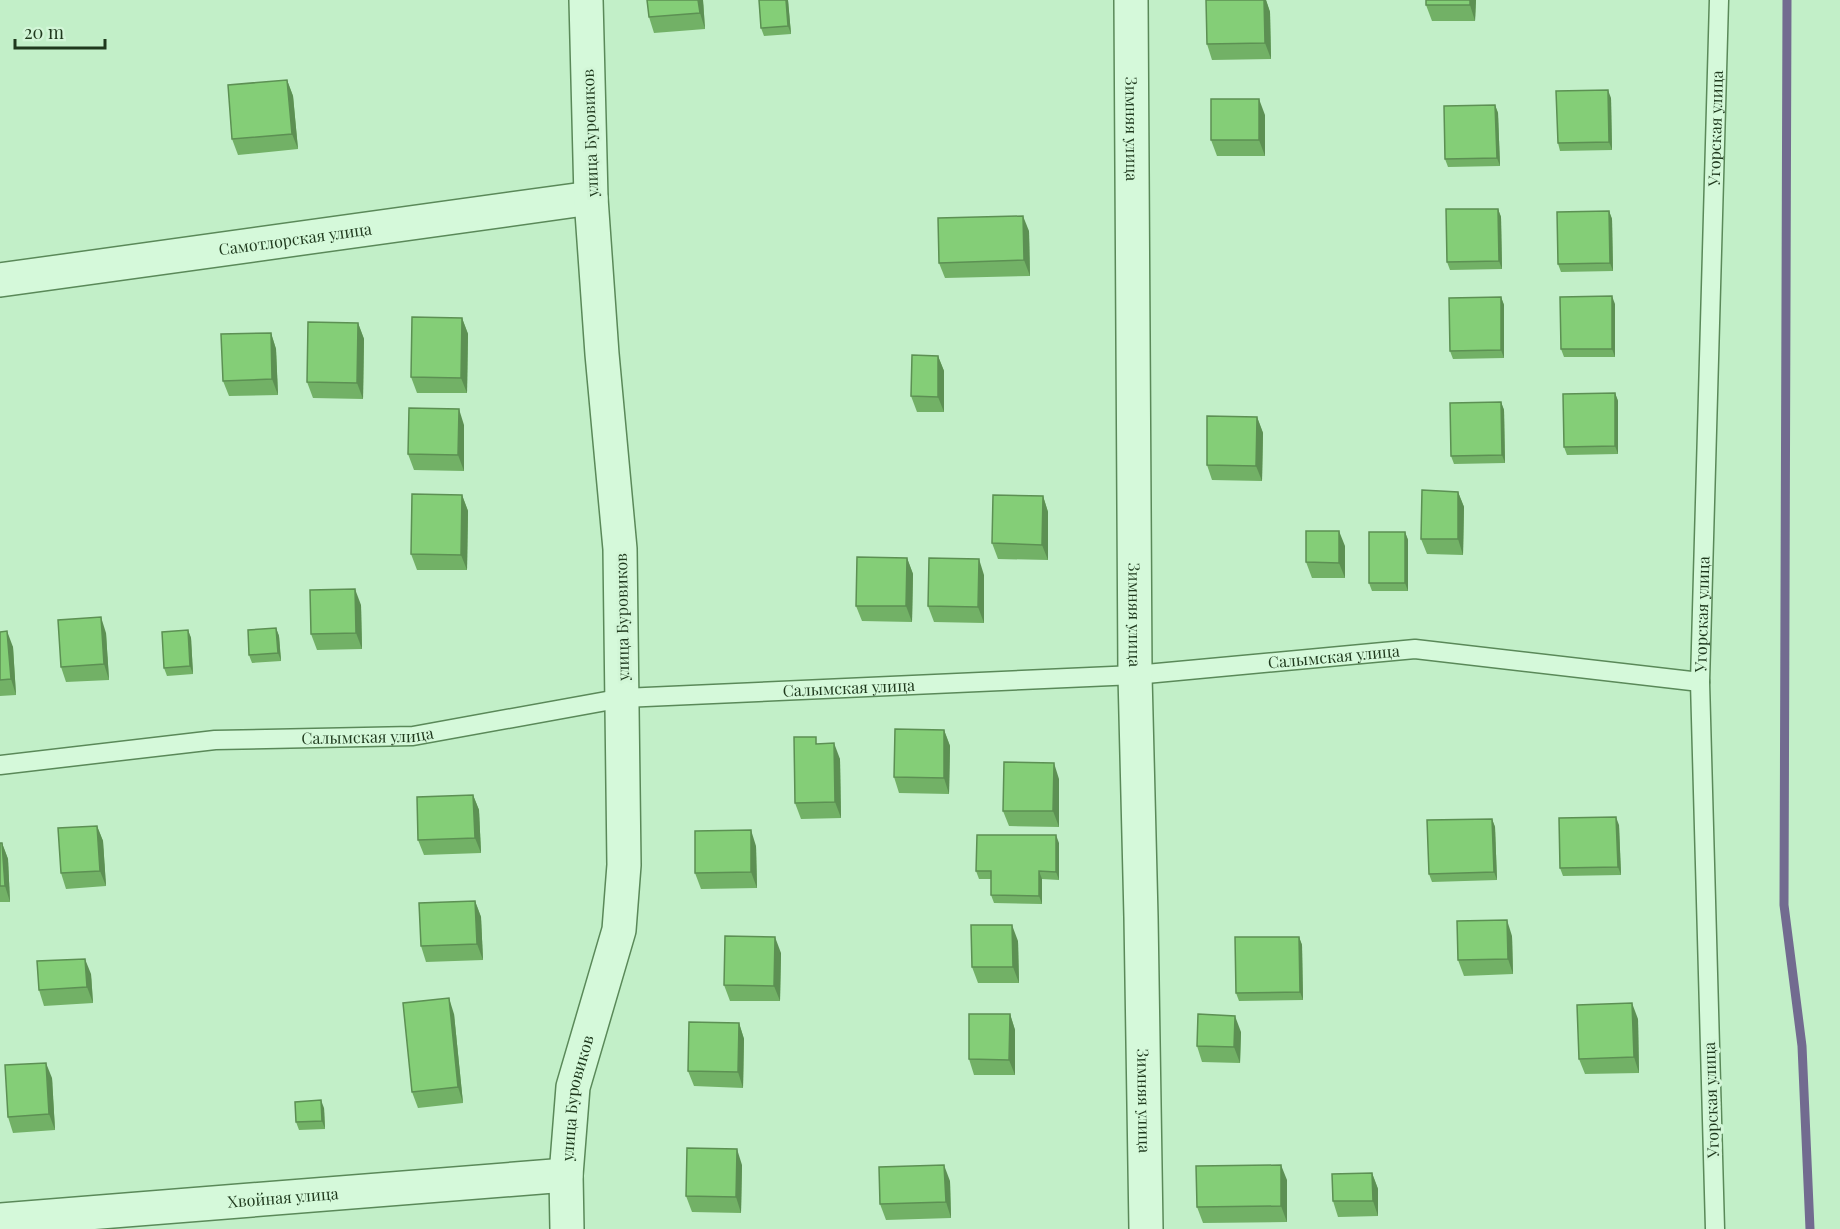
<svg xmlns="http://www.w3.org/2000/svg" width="1840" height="1229" font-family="'Playfair Display',serif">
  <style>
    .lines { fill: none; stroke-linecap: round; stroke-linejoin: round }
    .stream { stroke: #726b90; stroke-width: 9 }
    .lane-casing { stroke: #5a8959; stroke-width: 21 }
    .street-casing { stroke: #5a8959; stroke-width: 36 }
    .lane { stroke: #d5f9da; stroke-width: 18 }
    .street { stroke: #d5f9da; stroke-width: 33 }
    .wall { fill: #72b166 }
    .shaded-wall { fill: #5c9053 }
    .building { fill: #84ce77; stroke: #5c9053; stroke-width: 1.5 }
    .labels { text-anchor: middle; stroke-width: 6; stroke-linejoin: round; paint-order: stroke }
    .street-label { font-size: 16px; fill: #1f391d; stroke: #d2f6d7 }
  </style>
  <rect width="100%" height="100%" fill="#c2efc8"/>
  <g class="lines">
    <path class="stream" d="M1787 0 1784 905 1802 1046 1810 1229"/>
    <g class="lane-casing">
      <g id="lane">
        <path id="s1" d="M0 765 215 740 413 736 623 698 1135 675 1415 649 1700 682"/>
        <path id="s2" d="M1715 1229 1700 682 1719 0"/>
      </g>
    </g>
    <g class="street-casing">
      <g id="street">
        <path id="s3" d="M1131 0 1135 675 1141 917 1146 1229"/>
        <path id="s4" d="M0 280 591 198"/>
        <path id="s5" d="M0 1220 566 1175"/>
        <path id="s6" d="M567 1229 566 1175 573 1087 619 930 624 865 620 549 602 354 591 198 586 0"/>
      </g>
    </g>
    <use href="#lane" class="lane"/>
    <use href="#street" class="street"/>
  </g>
  <g class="wall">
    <path d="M703 0 705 29 654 33 649 17Z"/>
    <path d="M759 0H788L791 34 764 36 761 28Z"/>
    <path d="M1206 0H1266L1270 12 1271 59 1212 60 1207 44Z"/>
    <path d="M1426 0H1476L1475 21H1432L1426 5Z"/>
    <path d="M287 80 293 96 298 149 238 155 232 139Z"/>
    <path d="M1611 98 1612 150 1560 151 1558 143Z"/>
    <path d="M1495 105 1498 113 1500 166 1448 167 1445 159Z"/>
    <path d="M1265 115V156H1217L1211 140Z"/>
    <path d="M1498 209 1501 217 1502 269 1450 270 1447 262Z"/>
    <path d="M1609 211 1612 219 1613 271 1561 272 1558 264Z"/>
    <path d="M1029 231 1030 276 945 278 939 263Z"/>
    <path d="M1501 297 1504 305V358L1453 359 1450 351Z"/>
    <path d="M1615 304V357H1564L1561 349Z"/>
    <path d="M462 318 468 334 467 393H417L411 377Z"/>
    <path d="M358 323 364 339 363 399 313 398 307 382Z"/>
    <path d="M271 333 276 349 278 395 229 396 223 381Z"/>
    <path d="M938 356 944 371V412H917L911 396Z"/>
    <path d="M1615 393 1618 401V454L1567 455 1564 447Z"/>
    <path d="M1501 402 1504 410 1505 463 1454 464 1451 456Z"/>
    <path d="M1257 417 1263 433 1262 481 1212 480 1207 465Z"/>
    <path d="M464 425V471L414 470 408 454Z"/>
    <path d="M1458 492 1464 507 1463 555 1427 554 1421 539Z"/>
    <path d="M462 495 468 511 467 570H417L411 554Z"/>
    <path d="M1043 496 1048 512V560L998 559 992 543Z"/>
    <path d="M1405 532 1408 540V591H1372L1369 583Z"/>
    <path d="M1345 546V578H1312L1306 562Z"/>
    <path d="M907 558 913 574 912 622 862 621 856 606Z"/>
    <path d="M984 575V623L934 622 928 606Z"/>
    <path d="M361 605 362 649 317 650 311 634Z"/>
    <path d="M276 628 279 636 281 661 252 663 249 655Z"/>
    <path d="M188 630 191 638 193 674 167 676 164 668Z"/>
    <path d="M0 632 13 647 16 695 0 696Z"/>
    <path d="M106 633 109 680 66 682 61 667Z"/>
    <path d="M944 730 950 746 949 794 899 793 894 777Z"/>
    <path d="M818 744 840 759 841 818 801 819 795 803Z"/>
    <path d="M1059 779V827L1009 826 1003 811Z"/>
    <path d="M473 795 479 810 481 853 424 855 418 840Z"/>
    <path d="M1492 819 1495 827 1497 880 1432 882 1429 874Z"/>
    <path d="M1619 825 1621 875 1563 876 1560 868Z"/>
    <path d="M97 826 103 841 106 886 66 889 61 873Z"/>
    <path d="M0 843H2L8 859 10 902H0Z"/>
    <path d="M1059 843V880L1042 879V904L994 903 991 895V879H979L976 871Z"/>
    <path d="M756 846 757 888 701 889 695 873Z"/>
    <path d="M475 901 481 917 483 960 426 962 421 946Z"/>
    <path d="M1512 936 1513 974 1464 976 1458 960Z"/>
    <path d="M1299 937 1302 945 1303 1000 1239 1001 1236 993Z"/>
    <path d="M1018 941 1019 983H978L972 967Z"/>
    <path d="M781 953 780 1001H730L724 985Z"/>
    <path d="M91 974 93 1003 44 1006 39 990Z"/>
    <path d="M454 1014 463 1103 418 1108 412 1092Z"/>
    <path d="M1010 1014 1015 1030V1075H974L969 1059Z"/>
    <path d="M1638 1019 1639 1073 1585 1074 1579 1059Z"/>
    <path d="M739 1023 744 1039 743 1088 694 1086 688 1071Z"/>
    <path d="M1241 1032 1240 1063 1202 1062 1197 1046Z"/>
    <path d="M52 1078 55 1130 13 1133 8 1117Z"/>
    <path d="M324 1108 325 1129 299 1130 296 1122Z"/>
    <path d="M742 1165 741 1213 692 1212 686 1196Z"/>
    <path d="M1372 1173 1378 1189V1216L1338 1217 1333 1201Z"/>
    <path d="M1287 1180V1222L1203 1223 1197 1207Z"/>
    <path d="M950 1181 951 1218 886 1220 880 1204Z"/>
  </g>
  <g class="shaded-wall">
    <path d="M698 0H703L705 29 700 13Z"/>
    <path d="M786 0H788L791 34 788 26Z"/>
    <path d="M1264 0H1266L1270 12 1271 59 1265 43Z"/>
    <path d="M1470 0H1476L1475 21 1470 5Z"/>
    <path d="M287 80 293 96 298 149 292 134Z"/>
    <path d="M1608 90 1611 98 1612 150 1609 142Z"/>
    <path d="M1259 99 1265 115V156L1259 140Z"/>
    <path d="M1495 105 1498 113 1500 166 1497 158Z"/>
    <path d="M1498 209 1501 217 1502 269 1499 261Z"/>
    <path d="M1609 211 1612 219 1613 271 1610 263Z"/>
    <path d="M1023 216 1029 231 1030 276 1024 260Z"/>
    <path d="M1612 296 1615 304V357L1612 349Z"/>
    <path d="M1501 297 1504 305V358L1501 350Z"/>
    <path d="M462 318 468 334 467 393 461 378Z"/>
    <path d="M358 323 364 339 363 399 357 383Z"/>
    <path d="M271 333 276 349 278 395 272 379Z"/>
    <path d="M938 356 944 371V412L938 397Z"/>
    <path d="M1615 393 1618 401V454L1615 446Z"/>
    <path d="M1501 402 1504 410 1505 463 1502 455Z"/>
    <path d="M459 409 464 425V471L458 455Z"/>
    <path d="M1257 417 1263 433 1262 481 1256 466Z"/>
    <path d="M1458 492 1464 507 1463 555 1458 539Z"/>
    <path d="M462 495 468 511 467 570 461 555Z"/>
    <path d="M1043 496 1048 512V560L1042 545Z"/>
    <path d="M1339 531 1345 546V578L1339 563Z"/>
    <path d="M1405 532 1408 540V591L1405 583Z"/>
    <path d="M907 558 913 574 912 622 906 606Z"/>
    <path d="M979 559 984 575V623L978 607Z"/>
    <path d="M355 589 361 605 362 649 356 633Z"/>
    <path d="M101 617 106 633 109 680 104 664Z"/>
    <path d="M276 628 279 636 281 661 278 653Z"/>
    <path d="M188 630 191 638 193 674 190 666Z"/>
    <path d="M7 631 13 647 16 695 11 679Z"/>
    <path d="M944 730 950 746 949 794 944 778Z"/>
    <path d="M834 743 840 759 841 818 835 802Z"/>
    <path d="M1054 763 1059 779V827L1053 811Z"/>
    <path d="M473 795 479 810 481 853 475 838Z"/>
    <path d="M1616 817 1619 825 1621 875 1618 867Z"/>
    <path d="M1492 819 1495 827 1497 880 1494 872Z"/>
    <path d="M97 826 103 841 106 886 100 871Z"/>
    <path d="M751 830 756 846 757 888 751 872Z"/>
    <path d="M1056 835 1059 843V880L1056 872Z"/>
    <path d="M2 843 8 859 10 902 5 886Z"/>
    <path d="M1039 871 1042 879V904L1039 896Z"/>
    <path d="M475 901 481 917 483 960 477 944Z"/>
    <path d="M1507 920 1512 936 1513 974 1508 959Z"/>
    <path d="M1012 925 1018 941 1019 983 1013 967Z"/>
    <path d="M775 937 781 953 780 1001 774 986Z"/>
    <path d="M1299 937 1302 945 1303 1000 1300 992Z"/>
    <path d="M85 959 91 974 93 1003 87 987Z"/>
    <path d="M449 998 454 1014 463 1103 458 1087Z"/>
    <path d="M1632 1003 1638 1019 1639 1073 1634 1057Z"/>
    <path d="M1010 1014 1015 1030V1075L1009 1060Z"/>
    <path d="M1235 1016 1241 1032 1240 1063 1234 1047Z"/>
    <path d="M739 1023 744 1039 743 1088 738 1072Z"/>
    <path d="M46 1063 52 1078 55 1130 49 1114Z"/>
    <path d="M321 1100 324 1108 325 1129 322 1121Z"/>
    <path d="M737 1149 742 1165 741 1213 736 1197Z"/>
    <path d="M944 1165 950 1181 951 1218 946 1202Z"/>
    <path d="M1281 1165 1287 1180V1222L1281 1206Z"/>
    <path d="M1372 1173 1378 1189V1216L1373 1201Z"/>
  </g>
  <g class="building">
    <path d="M647 0H698L700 13 649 17Z"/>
    <path d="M759 0H786L788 26 761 28Z"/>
    <path d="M1206 0H1264L1265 43 1207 44Z"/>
    <rect x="1426" y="0" width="44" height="5"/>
    <path d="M287 80 292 134 232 139 228 85Z"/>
    <path d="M1608 90 1609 142 1558 143 1556 91Z"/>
    <rect x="1211" y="99" width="48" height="41"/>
    <path d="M1495 105 1497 158 1445 159 1444 106Z"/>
    <path d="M1446 209H1498L1499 261 1447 262Z"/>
    <path d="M1609 211 1610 263 1558 264 1557 212Z"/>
    <path d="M1023 216 1024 260 939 263 938 218Z"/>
    <path d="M1612 296V349H1561L1560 297Z"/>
    <path d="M1501 297V350L1450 351 1449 298Z"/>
    <path d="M412 317 462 318 461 378 411 377Z"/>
    <path d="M308 322 358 323 357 383 307 382Z"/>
    <path d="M271 333 272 379 223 381 221 334Z"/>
    <path d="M912 355 938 356V397L911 396Z"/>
    <path d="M1615 393V446L1564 447 1563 394Z"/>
    <path d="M1501 402 1502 455 1451 456 1450 403Z"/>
    <path d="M409 408 459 409 458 455 408 454Z"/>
    <path d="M1207 416 1257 417 1256 466 1207 465Z"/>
    <path d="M1422 490 1458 492V539H1421Z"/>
    <path d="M412 494 462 495 461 555 411 554Z"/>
    <path d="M993 495 1043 496 1042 545 992 543Z"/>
    <path d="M1306 531H1339V563L1306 562Z"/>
    <rect x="1369" y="532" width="36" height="51"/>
    <path d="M857 557 907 558 906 606H856Z"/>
    <path d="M929 558 979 559 978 607 928 606Z"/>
    <path d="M355 589 356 633 311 634 310 590Z"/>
    <path d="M101 617 104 664 61 667 58 620Z"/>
    <path d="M276 628 278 653 249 655 248 630Z"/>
    <path d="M188 630 190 666 164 668 162 632Z"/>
    <path d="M7 631 11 679 0 680V632Z"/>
    <path d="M895 729 944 730V778L894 777Z"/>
    <path d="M794 737H816V744L834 743 835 802 795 803Z"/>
    <path d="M1004 762 1054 763 1053 811H1003Z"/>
    <path d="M473 795 475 838 418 840 417 797Z"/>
    <path d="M1616 817 1618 867 1560 868 1559 818Z"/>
    <path d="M1492 819 1494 872 1429 874 1427 820Z"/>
    <path d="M97 826 100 871 61 873 58 828Z"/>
    <path d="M751 830V872L695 873V831Z"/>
    <path d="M977 835H1056V872L1039 871V896L991 895V871H976Z"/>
    <path d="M0 843H2L5 886H0Z"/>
    <path d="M475 901 477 944 421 946 419 903Z"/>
    <path d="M1507 920 1508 959 1458 960 1457 921Z"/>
    <path d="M971 925H1012L1013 967H972Z"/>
    <path d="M725 936 775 937 774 986 724 985Z"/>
    <path d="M1235 937H1299L1300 992 1236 993Z"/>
    <path d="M85 959 87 987 39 990 37 961Z"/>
    <path d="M449 998 458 1087 412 1092 403 1003Z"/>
    <path d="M1632 1003 1634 1057 1579 1059 1577 1005Z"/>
    <path d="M969 1014H1010L1009 1060 969 1059Z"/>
    <path d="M1198 1014 1235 1016 1234 1047 1197 1046Z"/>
    <path d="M689 1022 739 1023 738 1072 688 1071Z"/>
    <path d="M46 1063 49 1114 8 1117 5 1065Z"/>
    <path d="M321 1100 322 1121 296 1122 295 1102Z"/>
    <path d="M687 1148 737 1149 736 1197 686 1196Z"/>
    <path d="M944 1165 946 1202 880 1204 879 1167Z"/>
    <path d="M1281 1165V1206L1197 1207 1196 1166Z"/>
    <path d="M1372 1173 1373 1201H1333L1332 1174Z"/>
  </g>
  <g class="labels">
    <g class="street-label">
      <text dy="6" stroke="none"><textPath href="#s3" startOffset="129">Зимняя улица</textPath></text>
      <text dy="6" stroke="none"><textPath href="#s2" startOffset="1101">Угорская улица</textPath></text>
      <text transform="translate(590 133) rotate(-92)" y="6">улица Буровиков</text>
      <text dy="6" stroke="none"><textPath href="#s4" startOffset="298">Самотлорская улица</textPath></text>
      <text dy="6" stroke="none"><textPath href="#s2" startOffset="615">Угорская улица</textPath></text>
      <text dy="6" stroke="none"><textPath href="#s3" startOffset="615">Зимняя улица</textPath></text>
      <text transform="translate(622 617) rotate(-91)" y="6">улица Буровиков</text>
      <text dy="6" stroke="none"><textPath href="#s1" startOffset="1340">Салымская улица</textPath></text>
      <text dy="6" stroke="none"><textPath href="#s1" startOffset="854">Салымская улица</textPath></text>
      <text dy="6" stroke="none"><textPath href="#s1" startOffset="369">Салымская улица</textPath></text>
      <text dy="6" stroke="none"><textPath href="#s6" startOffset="132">улица Буровиков</textPath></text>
      <text dy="6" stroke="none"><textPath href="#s3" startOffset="1101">Зимняя улица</textPath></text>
      <text transform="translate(1711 1100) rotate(-92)" y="6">Угорская улица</text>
      <text dy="6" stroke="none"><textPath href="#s5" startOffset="284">Хвойная улица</textPath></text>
    </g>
  </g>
  <path d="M15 39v9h90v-9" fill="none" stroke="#1f391d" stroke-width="3"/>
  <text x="24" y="39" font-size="18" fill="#1f391d" stroke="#d2f6d7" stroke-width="4.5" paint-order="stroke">20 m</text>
</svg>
